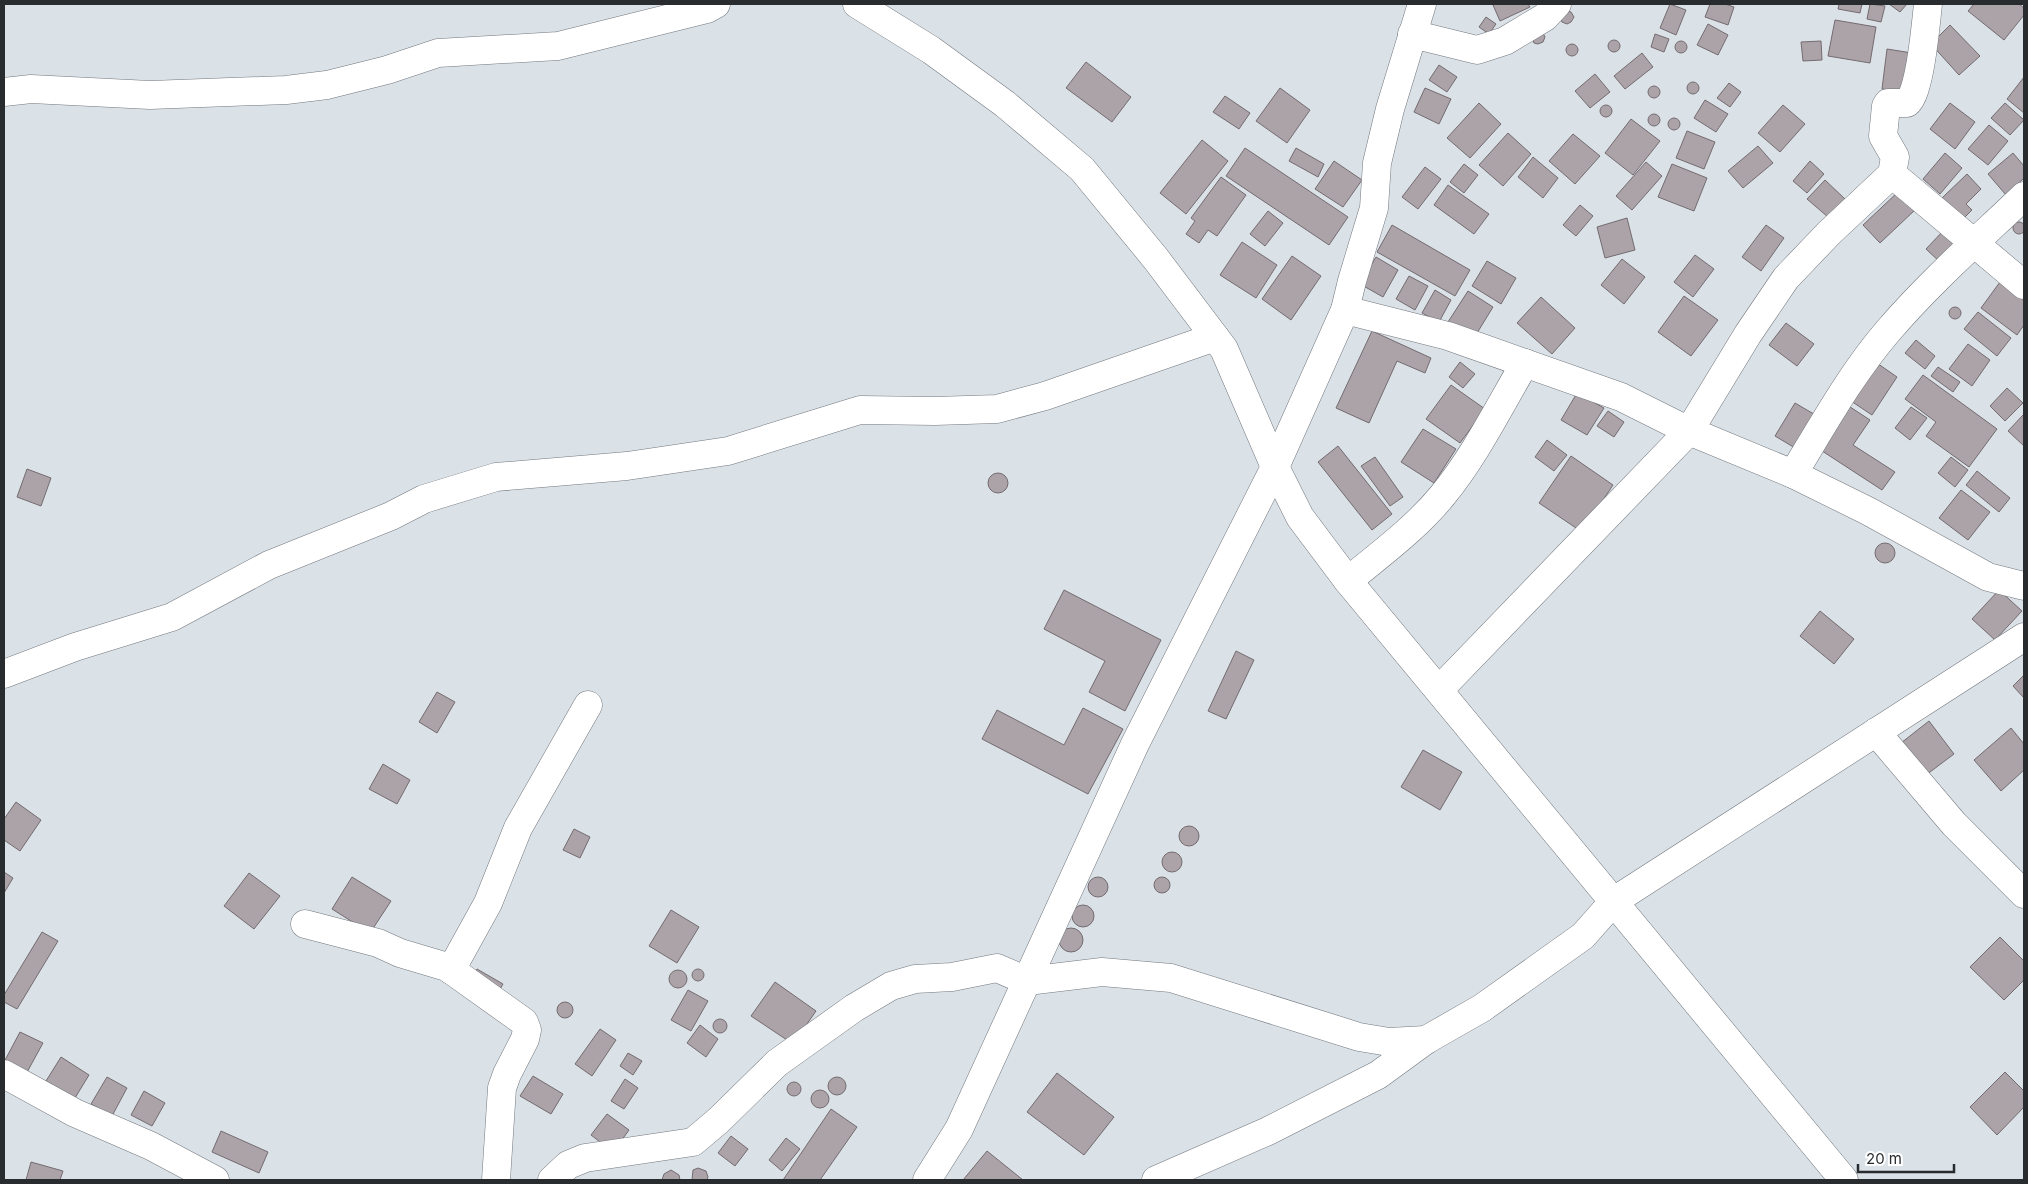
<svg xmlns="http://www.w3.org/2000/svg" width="2028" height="1184" font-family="Inter,sans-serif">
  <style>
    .building { fill: #aba3a7; stroke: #736b6f }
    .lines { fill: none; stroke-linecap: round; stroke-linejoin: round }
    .minor-casing { stroke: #73787e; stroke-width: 29 }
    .minor { stroke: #fff; stroke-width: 28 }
  </style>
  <rect width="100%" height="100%" fill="#dae1e7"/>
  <g class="building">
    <path d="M1496 4H1528L1530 7 1500 21 1493 5Z"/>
    <path d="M1670 4 1686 10 1676 35 1660 28Z"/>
    <path d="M1710 4H1725L1734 7 1728 25 1705 17Z"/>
    <path d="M1839 4H1862L1860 13 1838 9Z"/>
    <path d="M1870 4 1885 6 1881 22 1867 19Z"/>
    <path d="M1889 4H1907L1900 12Z"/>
    <path d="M1974 4H2019L2024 8V15L2004 40 1968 11Z"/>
    <path d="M1567 11 1571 12 1574 17 1571 22 1567 24 1562 22 1560 18Z"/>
    <path d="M1486 17 1496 24 1489 34 1479 27Z"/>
    <path d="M1835 20 1876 27 1870 63 1828 56Z"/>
    <path d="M1708 24 1728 35 1718 55 1697 45Z"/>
    <path d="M1950 25 1980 56 1959 75 1931 44Z"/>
    <path d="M1543 33 1545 37 1543 42 1538 44 1534 43 1532 38Z"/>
    <path d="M1655 34 1669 39 1664 52 1651 47Z"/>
    <circle cx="1614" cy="46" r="6"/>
    <circle cx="1681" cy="47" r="6"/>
    <path d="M1821 41 1822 60 1803 61 1801 42Z"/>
    <circle cx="1572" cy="50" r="6"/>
    <path d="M1887 49 1912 53 1907 92 1882 89Z"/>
    <path d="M1642 53 1653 67 1625 89 1614 76Z"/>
    <path d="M1086 62 1131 97 1112 122 1066 88Z"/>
    <path d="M1439 65 1457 77 1447 92 1429 80Z"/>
    <path d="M1595 74 1610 92 1590 108 1575 91Z"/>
    <path d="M2024 77V113L2007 99Z"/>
    <circle cx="1693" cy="88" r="6"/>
    <path d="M1729 83 1741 92 1730 107 1717 98Z"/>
    <circle cx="1654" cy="92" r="6"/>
    <path d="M1280 88 1310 110 1287 143 1256 121Z"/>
    <path d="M1425 88 1451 99 1439 124 1414 112Z"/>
    <path d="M1225 96 1250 113 1239 129 1213 112Z"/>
    <path d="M1705 100 1728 114 1716 132 1694 118Z"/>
    <path d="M1479 103 1501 124 1470 158 1447 138Z"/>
    <path d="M1950 103 1975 122 1955 149 1930 129Z"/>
    <path d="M2005 103 2024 120 2010 135 1991 118Z"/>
    <circle cx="1606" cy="111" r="6"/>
    <path d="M1783 105 1805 124 1780 152 1758 133Z"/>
    <circle cx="1654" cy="120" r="6"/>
    <circle cx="1674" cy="124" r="6"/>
    <path d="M1631 119 1660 141 1633 175 1605 153Z"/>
    <path d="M1989 125 2008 141 1988 165 1968 149Z"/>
    <path d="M1687 131 1715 142 1704 169 1676 158Z"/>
    <path d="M1508 133 1531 154 1503 186 1479 165Z"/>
    <path d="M1573 134 1600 156 1575 184 1549 161Z"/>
    <path d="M1202 140 1228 161 1186 214 1160 193Z"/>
    <path d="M1758 146 1773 163 1743 188 1728 171Z"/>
    <path d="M1245 148 1348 217 1329 245 1226 176Z"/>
    <path d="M1296 148 1324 164 1318 177 1289 161Z"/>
    <path d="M1945 153 1962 168 1940 194 1923 179Z"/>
    <path d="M2013 153 2024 166V178L2006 195 1988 174Z"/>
    <path d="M1533 157 1558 178 1543 198 1518 177Z"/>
    <path d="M1334 161 1362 180 1343 207 1315 189Z"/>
    <path d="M1810 161 1824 174 1807 193 1793 181Z"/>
    <path d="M1646 162 1662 176 1632 210 1616 196Z"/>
    <path d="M1464 164 1478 175 1464 193 1450 182Z"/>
    <path d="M1672 164 1707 178 1694 211 1658 197Z"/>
    <path d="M1425 167 1441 179 1418 209 1402 197Z"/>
    <path d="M1967 174 1981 189 1966 204 1972 210 1962 220 1942 198Z"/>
    <path d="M1221 177 1246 195 1217 236 1208 230 1199 243 1186 234 1195 221 1191 218Z"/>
    <path d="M1825 180 1845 199 1828 217 1807 199Z"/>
    <path d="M1448 185 1489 214 1474 234 1434 205Z"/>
    <path d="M1899 191 1916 209 1880 243 1863 225Z"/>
    <path d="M1580 205 1593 216 1576 236 1563 225Z"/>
    <path d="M1268 211 1283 223 1265 246 1250 234Z"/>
    <path d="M1627 218 1635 250 1605 258 1597 227Z"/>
    <circle cx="2019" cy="228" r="6"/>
    <path d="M1392 225 1470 270 1455 296 1377 252Z"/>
    <path d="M1766 225 1784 238 1761 271 1742 257Z"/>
    <path d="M1944 230 1959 245 1941 263 1926 249Z"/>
    <path d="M1242 242 1277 265 1256 298 1220 275Z"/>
    <path d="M1695 255 1714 269 1693 297 1674 282Z"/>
    <path d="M1292 256 1321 276 1291 320 1262 299Z"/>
    <path d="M1376 257 1398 270 1383 297 1360 284Z"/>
    <path d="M1622 259 1645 277 1624 304 1601 285Z"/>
    <path d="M1487 261 1516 278 1501 304 1472 286Z"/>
    <path d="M1409 276 1428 286 1415 310 1396 299Z"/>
    <path d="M2000 282 2024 300V325L2017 335 1981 308Z"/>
    <path d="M1435 290 1451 300 1439 322 1422 313Z"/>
    <path d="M1468 291 1493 307 1474 338 1448 322Z"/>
    <path d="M1684 296 1718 320 1691 356 1658 332Z"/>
    <path d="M1541 297 1575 328 1552 354 1517 323Z"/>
    <circle cx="1955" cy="313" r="6"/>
    <path d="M1978 312 2011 338 1997 356 1964 329Z"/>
    <path d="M1786 323 1814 344 1797 366 1769 345Z"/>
    <path d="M1372 331 1431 358 1425 373 1397 361 1369 423 1336 408Z"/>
    <path d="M1916 340 1935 356 1925 369 1905 353Z"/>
    <path d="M1968 344 1990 360 1972 386 1949 369Z"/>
    <path d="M1874 361 1897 377 1872 415 1848 399Z"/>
    <path d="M1460 362 1475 374 1463 388 1449 377Z"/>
    <path d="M1938 367 1960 382 1953 392 1931 376Z"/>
    <path d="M1923 375 1997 429 1969 467 1926 436 1936 422 1905 399Z"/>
    <path d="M1451 385 1485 409 1460 443 1426 419Z"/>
    <path d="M2007 388 2023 403 2005 421 1990 406Z"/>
    <path d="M1577 393 1604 408 1587 435 1561 420Z"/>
    <path d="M1795 403 1819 417 1800 451 1775 436Z"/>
    <path d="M1844 403 1870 420 1853 445 1895 472 1882 490 1816 447Z"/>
    <path d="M1911 407 1927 418 1910 440 1895 428Z"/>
    <path d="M1608 411 1624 422 1614 437 1597 426Z"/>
    <path d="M2024 414V446L2008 431Z"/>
    <path d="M1423 429 1456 449 1434 483 1401 462Z"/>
    <path d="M1547 440 1567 455 1554 471 1535 457Z"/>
    <path d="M1338 446 1392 514 1372 530 1318 462Z"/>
    <path d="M1571 456 1613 485 1582 532 1539 503Z"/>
    <path d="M1375 457 1403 497 1390 506 1361 466Z"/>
    <path d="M1951 457 1968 470 1955 487 1938 473Z"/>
    <path d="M27 469 51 478 41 506 17 497Z"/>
    <path d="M1977 471 2010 498 1999 512 1966 485Z"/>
    <circle cx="998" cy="483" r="10"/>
    <path d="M1961 490 1990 512 1968 540 1939 518Z"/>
    <circle cx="1885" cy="553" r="10"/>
    <path d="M1064 590 1161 640 1125 711 1089 692 1105 661 1044 629Z"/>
    <path d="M1999 590 2022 611 1995 640 1972 619Z"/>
    <path d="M1820 611 1854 639 1834 664 1800 636Z"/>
    <path d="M1236 651 1254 660 1226 719 1208 711Z"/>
    <path d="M2024 675V698L2013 686Z"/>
    <path d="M437 692 455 702 437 733 419 722Z"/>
    <path d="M1083 708 1123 729 1088 794 982 739 997 710 1064 745Z"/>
    <path d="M1929 721 1954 754 1926 775 1901 743Z"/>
    <path d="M2011 728 2024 744V770L2001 791 1974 760Z"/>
    <path d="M1423 750 1462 772 1440 810 1401 787Z"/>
    <path d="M383 764 410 780 397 804 369 789Z"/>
    <path d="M16 802 41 820 20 851 4 840V819Z"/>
    <circle cx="1189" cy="836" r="10"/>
    <path d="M574 829 590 837 580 858 563 850Z"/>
    <circle cx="1172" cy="862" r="10"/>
    <path d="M4 872 13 878 4 893Z"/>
    <path d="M249 873 280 896 254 929 224 906Z"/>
    <circle cx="1162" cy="885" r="8"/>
    <path d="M352 877 391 901 370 933 332 909Z"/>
    <circle cx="1098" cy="887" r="10"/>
    <circle cx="1083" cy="916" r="11"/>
    <path d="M671 910 699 927 677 963 649 946Z"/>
    <circle cx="1071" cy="940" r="12"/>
    <path d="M42 932 58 941 17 1009 4 1002V995Z"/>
    <path d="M2000 937 2024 961V980L2004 1000 1970 967Z"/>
    <path d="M477 969 503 984 496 996 470 982Z"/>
    <circle cx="698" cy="975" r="6"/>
    <circle cx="678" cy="979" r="9"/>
    <path d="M775 982 816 1011 793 1044 751 1016Z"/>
    <path d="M688 990 708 1001 691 1031 671 1020Z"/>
    <circle cx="565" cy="1010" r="8"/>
    <circle cx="720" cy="1026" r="7"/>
    <path d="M700 1025 718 1039 706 1057 687 1043Z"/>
    <path d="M600 1029 616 1040 592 1076 575 1064Z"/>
    <path d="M20 1032 43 1043 26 1074 4 1062Z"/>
    <path d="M628 1053 642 1061 633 1075 620 1066Z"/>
    <path d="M61 1057 89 1075 75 1098 46 1081Z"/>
    <path d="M2005 1072 2024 1091V1107L1997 1135 1970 1107Z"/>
    <path d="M1057 1073 1114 1117 1084 1155 1027 1112Z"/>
    <path d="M533 1076 563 1094 551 1114 520 1096Z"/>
    <path d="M107 1077 127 1088 112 1116 91 1104Z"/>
    <circle cx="837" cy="1086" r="9"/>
    <path d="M625 1079 638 1088 624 1109 611 1101Z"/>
    <circle cx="794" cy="1089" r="7"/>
    <circle cx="820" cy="1099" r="9"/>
    <path d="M144 1091 165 1103 152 1126 131 1115Z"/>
    <path d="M831 1109 857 1127 820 1180H783Z"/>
    <path d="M607 1114 629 1130 613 1152 591 1135Z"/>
    <path d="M221 1131 268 1152 259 1173 212 1152Z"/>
    <path d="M731 1136 748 1149 735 1166 718 1153Z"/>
    <path d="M786 1138 800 1149 782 1171 769 1160Z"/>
    <path d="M987 1151 1023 1180H963Z"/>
    <path d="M31 1162 63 1171 60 1180H26Z"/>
    <path d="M698 1168 706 1171 708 1177 707 1180H692L693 1170Z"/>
    <path d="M671 1170 679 1175 680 1180H662L664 1174Z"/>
  </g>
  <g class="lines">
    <g class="minor-casing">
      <g id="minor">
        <path d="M857 4 931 50 1005 104 1082 169 1156 259 1224 349 1275 467 1300 517 1348 581 1844 1180"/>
        <path d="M1412 34 1477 50 1505 41 1545 17 1557 4"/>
        <path d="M4 92 31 89 150 95 286 90 327 85 387 70 438 53 558 46 707 9 716 4"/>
        <path d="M1892 174 2024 285"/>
        <path d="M1345 310 1448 336 1621 397 1689 431 1793 474 1868 511 1988 577 2024 586"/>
        <path d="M1793 474C1823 425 1851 374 1888 331 1930 282 1978 240 2024 196"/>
        <path d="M1348 581C1380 554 1415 529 1442 496 1475 456 1499 407 1525 363"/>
        <path d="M4 674 75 647 172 617 269 565 391 516 424 499 496 477 627 466 728 451 860 410 935 411 997 409 1045 396 1215 337"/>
        <path d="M1439 690 1689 431 1748 334 1786 278 1829 233 1892 174 1895 157 1883 136 1886 106 1888 103H1907C1920 94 1926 22 1928 4"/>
        <path d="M1876 732 1954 824 2024 894"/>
        <path d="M305 924 378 943 400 953 447 967 524 1022 527 1030 525 1039 507 1074 502 1088 496 1180"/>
        <path d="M451 970 488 903 518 828 588 705"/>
        <path d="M4 1074 75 1113 151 1146 215 1180"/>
        <path d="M552 1180 568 1165 585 1158 693 1142 719 1120 777 1063 854 1008 891 986 915 979 952 977 997 968 1027 981 1102 972 1171 978 1359 1037 1389 1042 1426 1040"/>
        <path d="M927 1180 959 1129 1135 744 1275 467 1345 310 1352 281 1374 208 1377 163 1390 109 1422 4"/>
        <path d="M1156 1180 1268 1131 1378 1075 1426 1040 1482 1008 1583 936 1614 901 2024 637"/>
      </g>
    </g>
    <use href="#minor" class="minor"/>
  </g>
  <rect width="2028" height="1184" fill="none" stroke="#292c2e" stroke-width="10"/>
  <path d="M1858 1164v8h96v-8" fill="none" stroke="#292c2e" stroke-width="2.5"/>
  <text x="1866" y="1164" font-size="15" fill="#292c2e" stroke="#ffffff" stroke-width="4" paint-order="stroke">20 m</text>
</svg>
